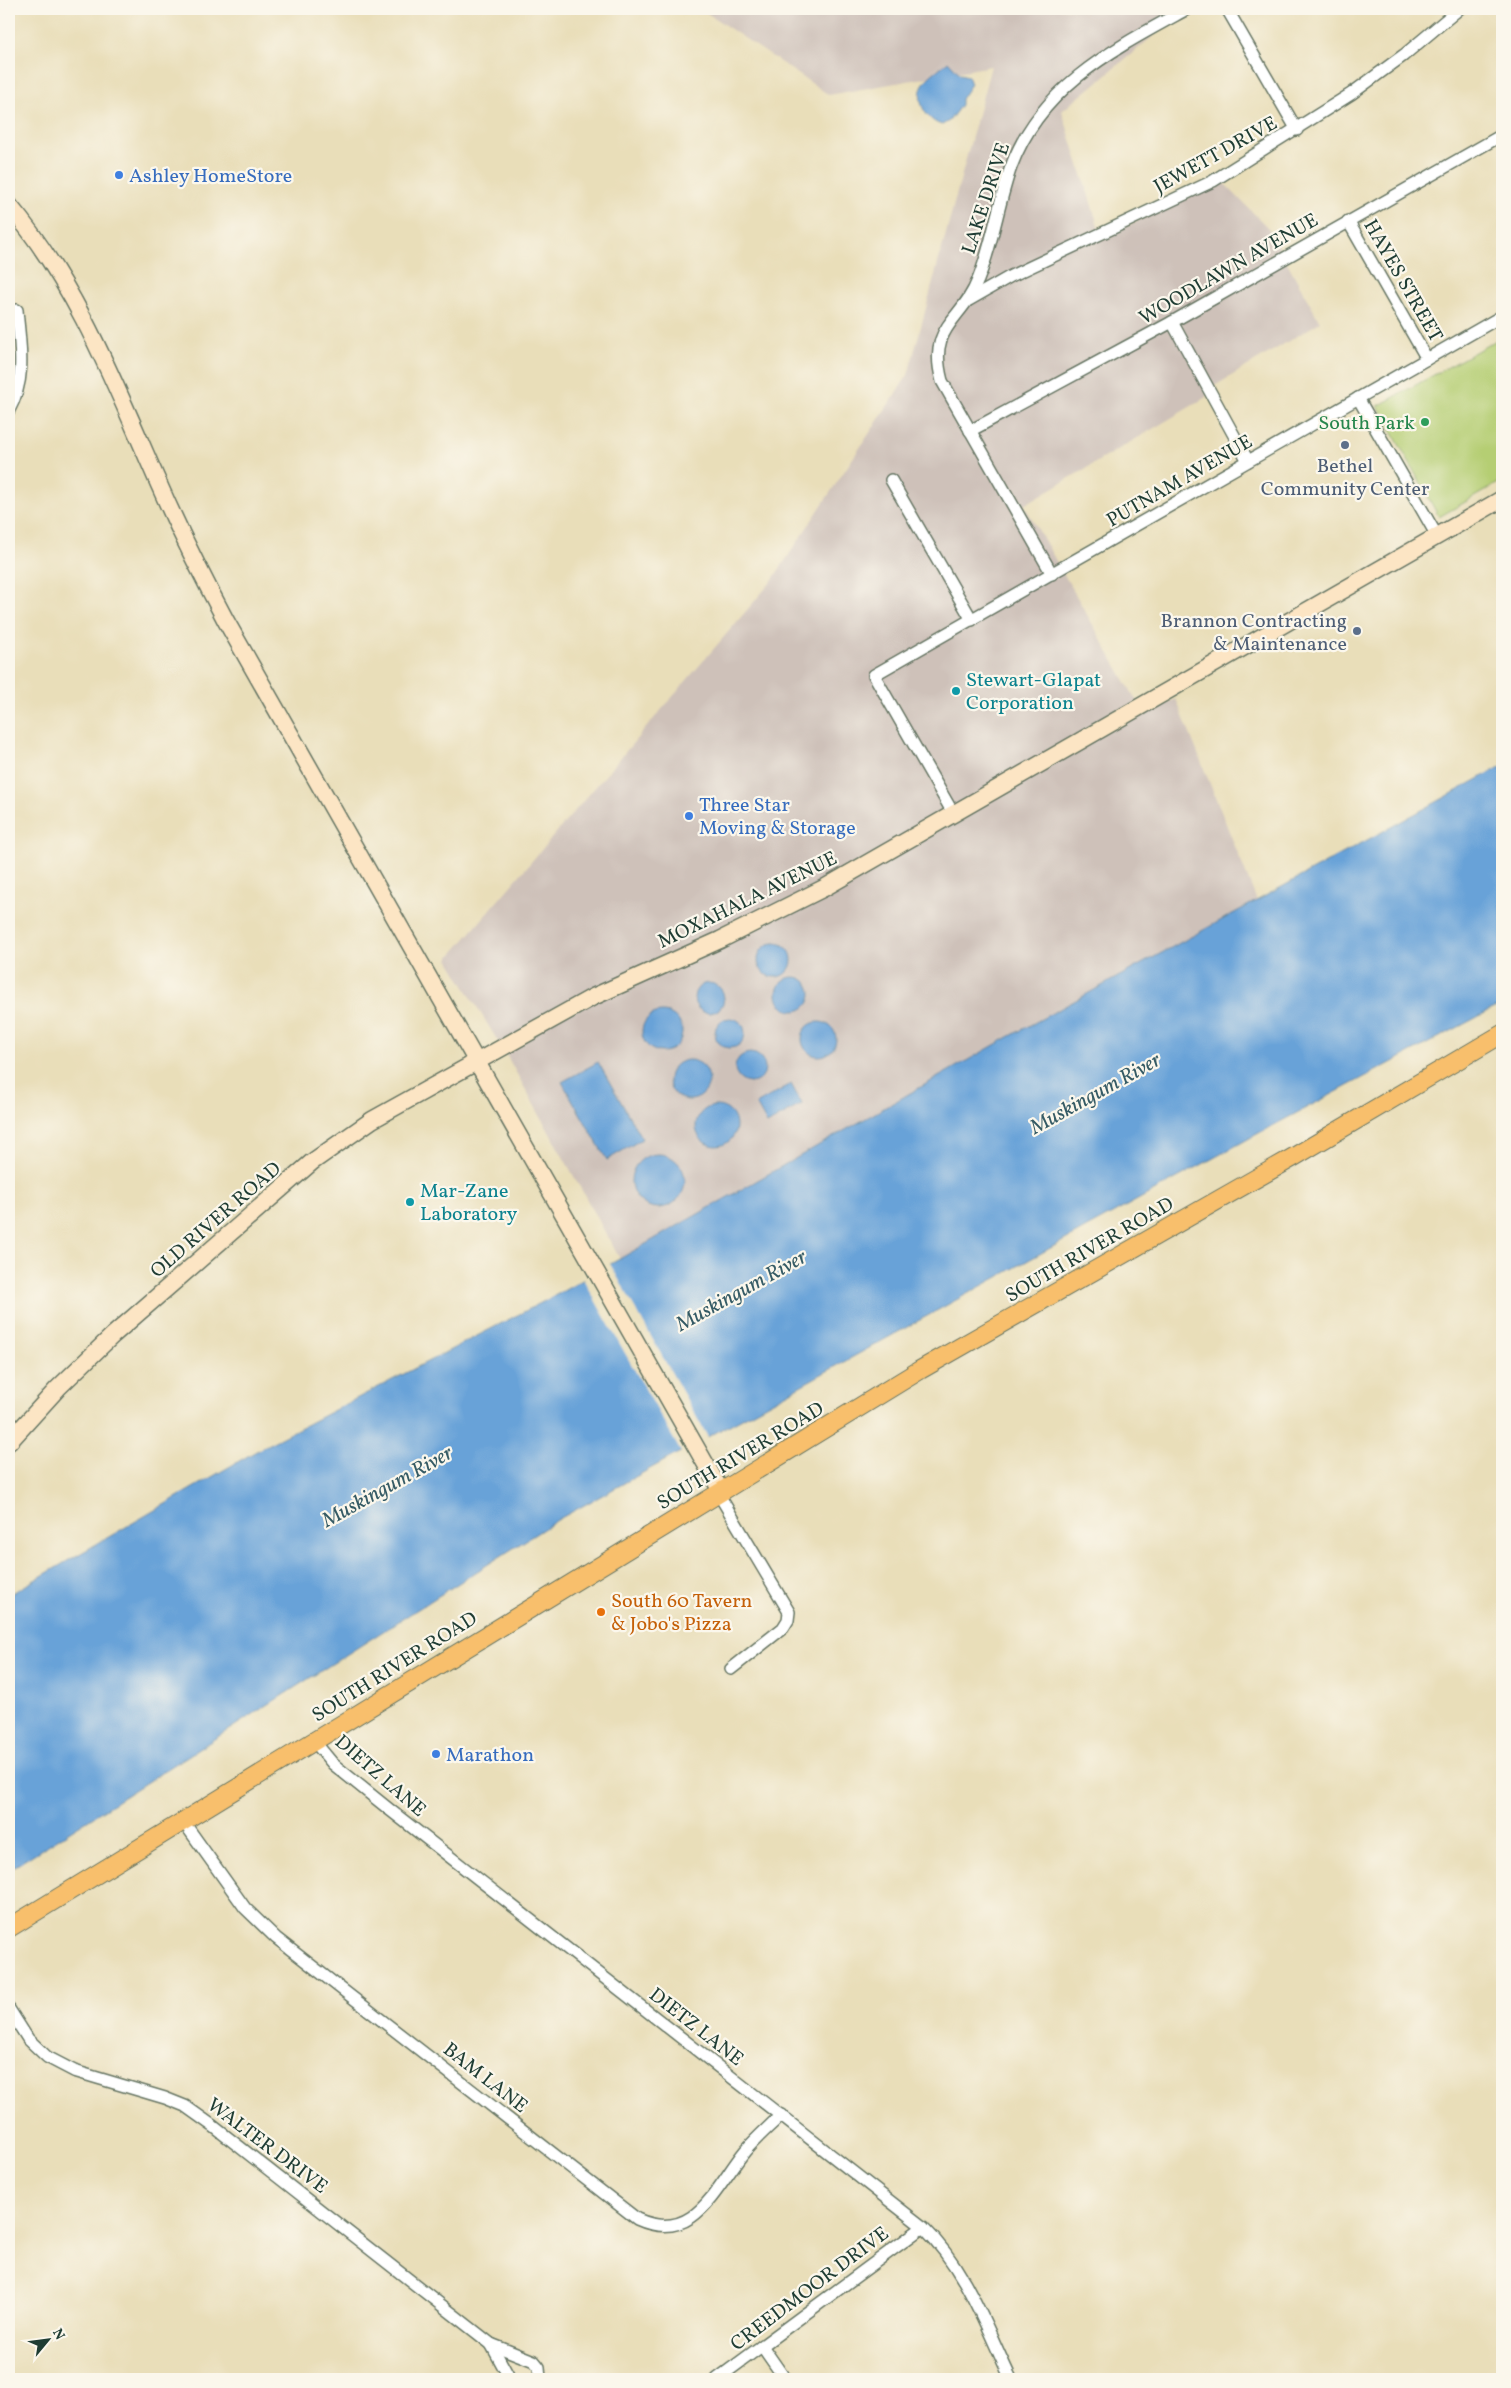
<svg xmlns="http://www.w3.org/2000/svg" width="1511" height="2388" font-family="Vollkorn,serif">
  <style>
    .industrial { fill: #cec1b9 }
    .green { fill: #b5ce73; stroke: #6a8654 }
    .water { fill: #68a2d8; stroke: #447086 }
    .pier { fill: #e9deb9 }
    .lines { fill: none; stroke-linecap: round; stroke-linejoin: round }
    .street-casing { stroke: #667563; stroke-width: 14 }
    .secondary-casing { stroke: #667563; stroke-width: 19 }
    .primary-casing { stroke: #667563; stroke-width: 20 }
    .street { stroke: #fff; stroke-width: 11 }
    .secondary { stroke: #fce5c4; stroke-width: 16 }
    .primary { stroke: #f8bf6c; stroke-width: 18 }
    .shop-dot { fill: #3f7fe0; stroke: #fbf7ec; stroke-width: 2 }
    .leisure-dot { fill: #2e9e5b; stroke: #fbf7ec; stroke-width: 2 }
    .service-dot { fill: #5c6f8a; stroke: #fbf7ec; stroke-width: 2 }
    .culture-dot { fill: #0f9aa8; stroke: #fbf7ec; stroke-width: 2 }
    .food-dot { fill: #e8710a; stroke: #fbf7ec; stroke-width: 2 }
    .labels { text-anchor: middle; stroke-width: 4.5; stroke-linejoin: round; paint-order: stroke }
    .street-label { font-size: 20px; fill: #1f3d34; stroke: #fbf7ec }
    .shop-label { font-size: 20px; fill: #366cbe; stroke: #fbf7ec; text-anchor: start }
    .leisure-label { font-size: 20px; fill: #27864d; stroke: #fbf7ec; text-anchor: end }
    .service-label { font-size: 20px; fill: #4e5e75; stroke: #fbf7ec }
    .culture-label { font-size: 20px; fill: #0d838f; stroke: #fbf7ec; text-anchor: start }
    .food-label { font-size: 20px; fill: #c56008; stroke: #fbf7ec; text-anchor: start }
    .water-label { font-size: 21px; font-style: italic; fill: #355b65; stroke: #fbf7ec }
  </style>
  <rect width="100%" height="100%" fill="#fbf7ec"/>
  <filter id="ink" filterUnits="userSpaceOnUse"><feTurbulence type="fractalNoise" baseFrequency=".02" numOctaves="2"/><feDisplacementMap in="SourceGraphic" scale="10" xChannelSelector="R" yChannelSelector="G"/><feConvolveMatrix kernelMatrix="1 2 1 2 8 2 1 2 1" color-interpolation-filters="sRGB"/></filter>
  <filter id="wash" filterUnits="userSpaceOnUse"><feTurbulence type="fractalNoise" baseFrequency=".0096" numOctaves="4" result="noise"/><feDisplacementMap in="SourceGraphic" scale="20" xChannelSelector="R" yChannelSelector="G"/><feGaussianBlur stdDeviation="1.12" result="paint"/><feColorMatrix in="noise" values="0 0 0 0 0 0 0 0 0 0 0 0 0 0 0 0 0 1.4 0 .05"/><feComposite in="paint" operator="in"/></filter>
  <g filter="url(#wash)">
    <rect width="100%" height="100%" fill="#e9deb9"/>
    <path class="industrial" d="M701 9H1186L1062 111 1102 238 1221 180 1268 228 1320 322 1213 387 1205 398 1024 505 1143 712 1176 699 1257 901 1005 1039 620 1259 508 1058 448 959 771 582 908 375 991 66 829 95Z"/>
    <path class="green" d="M1502 337V481L1439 517 1378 406Z"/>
    <g class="water">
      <path d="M948 61 960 74 968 76 971 84 961 99V105L949 121 942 125C926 121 914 99 924 83 929 75 941 68 948 61Z"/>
      <path d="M1502 766V1004L1259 1133 559 1519 9 1870V1595L265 1446 558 1294 1005 1039Z"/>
      <circle cx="775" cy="960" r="17"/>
      <circle cx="794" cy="994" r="17"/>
      <circle cx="709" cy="998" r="15"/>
      <circle cx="662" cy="1032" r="20"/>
      <circle cx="730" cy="1033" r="15"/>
      <circle cx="819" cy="1039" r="17"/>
      <circle cx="750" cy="1068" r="15"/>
      <circle cx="689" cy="1080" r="20"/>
      <path d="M598 1062 642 1139 607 1160 562 1082Z"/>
      <path d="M791 1084 802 1104 767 1124 756 1104Z"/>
      <circle cx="716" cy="1126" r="20"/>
      <circle cx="658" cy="1181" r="27"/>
    </g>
    <path class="pier" d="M609 1262 709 1439 682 1454 582 1277Z"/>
  </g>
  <g filter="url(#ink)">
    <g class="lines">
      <g class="street-casing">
        <g id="street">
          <path d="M1227 9 1297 130"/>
          <path d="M1348 221 1427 359"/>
          <path d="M969 300 1011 276 1213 181 1351 94 1404 55 1459 9"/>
          <path d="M1172 322 1248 461"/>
          <path d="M1358 398 1437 536"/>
          <path d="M9 410C27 377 20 346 17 310"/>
          <path d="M970 431 1172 322 1502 135"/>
          <path d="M891 480 972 620"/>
          <path d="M1052 574 942 381C927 325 962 322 978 280 993 243 998 204 1011 167 1041 85 1116 48 1187 9"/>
          <path d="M953 813 874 675 1502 316"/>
          <path d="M718 1493 789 1612 788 1620 783 1628 731 1669"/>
          <path d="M314 1741 333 1764 390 1810 923 2227C966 2269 985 2325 1011 2379"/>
          <path d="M183 1821 245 1908 276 1938 637 2219C695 2245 715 2188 745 2151 756 2138 769 2127 781 2115"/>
          <path d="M9 2009 28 2039 47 2057 74 2071 165 2098 185 2106 213 2126 491 2344 534 2361 539 2367 540 2379"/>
          <path d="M491 2344 510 2379"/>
          <path d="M762 2346 785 2379"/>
          <path d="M717 2379 923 2227"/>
        </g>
      </g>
      <g class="secondary-casing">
        <g id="secondary">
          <path d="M9 205C79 288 117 390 161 489 181 534 203 578 226 621L721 1491"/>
          <path d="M9 1442 58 1388 113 1335 312 1162 372 1120 593 997 720 940 824 888 1502 499"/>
        </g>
      </g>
      <g class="primary-casing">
        <path id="primary" d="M9 1928 920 1370 1292 1158 1502 1034"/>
      </g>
      <use href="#street" class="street"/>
      <use href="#secondary" class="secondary"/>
      <use href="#primary" class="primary"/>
    </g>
  </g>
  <g class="shop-dot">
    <circle cx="119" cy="175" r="5"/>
    <circle cx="689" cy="816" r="5"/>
    <circle cx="436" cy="1754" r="5"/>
  </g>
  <circle class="leisure-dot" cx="1425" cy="422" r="5"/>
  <g class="service-dot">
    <circle cx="1345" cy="445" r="5"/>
    <circle cx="1357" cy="631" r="5"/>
  </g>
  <g class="culture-dot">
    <circle cx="956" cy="691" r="5"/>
    <circle cx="410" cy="1202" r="5"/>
  </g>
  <circle class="food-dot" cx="601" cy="1612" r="5"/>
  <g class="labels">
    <g class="street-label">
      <text transform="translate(1215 154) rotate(-29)" y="7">JEWETT DRIVE</text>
      <text transform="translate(985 198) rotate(-72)" y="7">LAKE DRIVE</text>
      <text transform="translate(1228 268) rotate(-30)" y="7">WOODLAWN AVENUE</text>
      <text transform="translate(1404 280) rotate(60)" y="7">HAYES STREET</text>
      <text transform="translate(1179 480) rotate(-30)" y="7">PUTNAM AVENUE</text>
      <text transform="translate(747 899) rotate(-26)" y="7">MOXAHALA AVENUE</text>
      <text transform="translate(215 1219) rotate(-41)" y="7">OLD RIVER ROAD</text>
      <text transform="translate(1089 1249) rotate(-30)" y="7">SOUTH RIVER ROAD</text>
      <text transform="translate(740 1455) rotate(-31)" y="7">SOUTH RIVER ROAD</text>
      <text transform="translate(394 1666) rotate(-32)" y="7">SOUTH RIVER ROAD</text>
      <text transform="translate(381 1775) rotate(41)" y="7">DIETZ LANE</text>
      <text transform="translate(697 2026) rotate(38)" y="7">DIETZ LANE</text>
      <text transform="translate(486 2077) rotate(38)" y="7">BAM LANE</text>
      <text transform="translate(268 2145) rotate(37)" y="7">WALTER DRIVE</text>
      <text transform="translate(809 2288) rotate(-37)" y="7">CREEDMOOR DRIVE</text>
    </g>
    <g class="shop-label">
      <text x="129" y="182">Ashley HomeStore</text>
      <text x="699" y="811">Three Star<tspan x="699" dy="23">Moving &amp; Storage</tspan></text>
      <text x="446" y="1761">Marathon</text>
    </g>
    <g class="leisure-label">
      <text x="1415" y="429">South Park</text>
    </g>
    <g class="service-label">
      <text x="1345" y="472">Bethel<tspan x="1345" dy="23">Community Center</tspan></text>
      <text x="1347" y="627" text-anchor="end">Brannon Contracting<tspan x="1347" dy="23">&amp; Maintenance</tspan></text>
    </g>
    <g class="culture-label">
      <text x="966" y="686">Stewart-Glapat<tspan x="966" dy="23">Corporation</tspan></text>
      <text x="420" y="1197">Mar-Zane<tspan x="420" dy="23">Laboratory</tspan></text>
    </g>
    <g class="food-label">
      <text x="611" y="1607">South 60 Tavern<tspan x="611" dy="23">&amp; Jobo's Pizza</tspan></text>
    </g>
    <g class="water-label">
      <text transform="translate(1095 1093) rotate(-29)" y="7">Muskingum River</text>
      <text transform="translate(741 1290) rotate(-29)" y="7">Muskingum River</text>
      <text transform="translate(387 1486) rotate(-29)" y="7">Muskingum River</text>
    </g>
  </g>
  <rect width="1511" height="2388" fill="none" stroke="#fbf7ec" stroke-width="30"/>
  <g transform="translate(48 2340) rotate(61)" stroke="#fbf7ec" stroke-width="4" paint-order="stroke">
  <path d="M0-4L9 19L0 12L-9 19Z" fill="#1f3d34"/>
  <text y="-8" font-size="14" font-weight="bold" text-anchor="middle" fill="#1f3d34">N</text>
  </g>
</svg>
